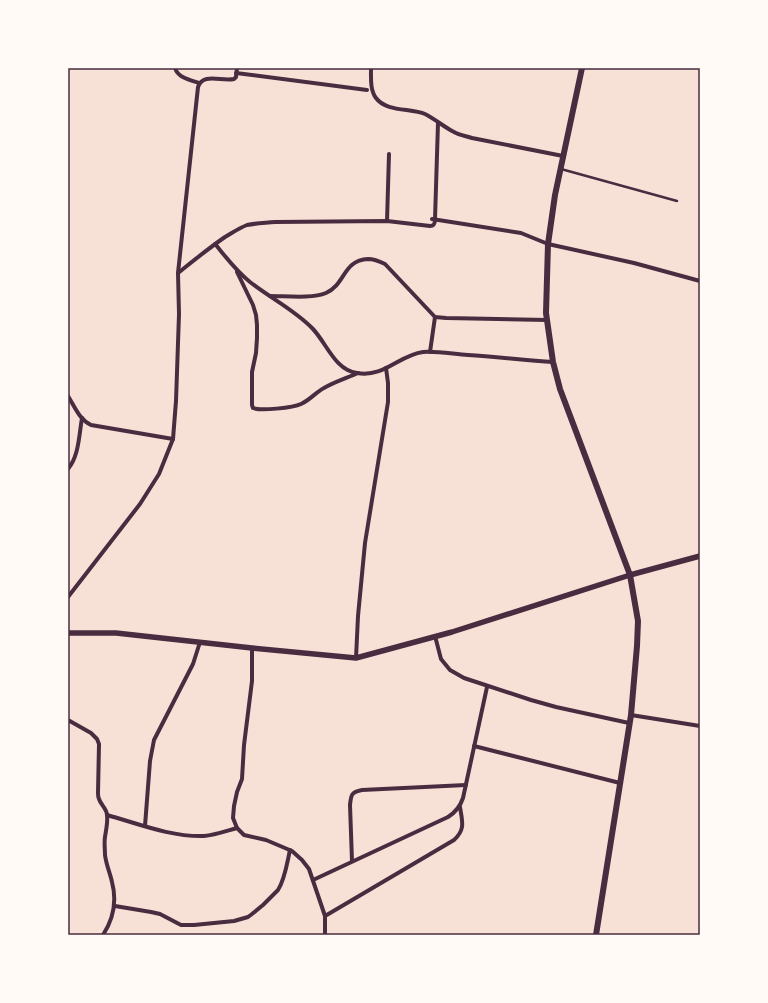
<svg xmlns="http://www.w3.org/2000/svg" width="768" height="1003" font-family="'Noto Sans',sans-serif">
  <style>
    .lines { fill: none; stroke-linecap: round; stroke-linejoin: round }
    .service { stroke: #4a2c40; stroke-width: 2.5 }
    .minor { stroke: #4a2c40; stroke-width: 4 }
    .tertiary { stroke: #4a2c40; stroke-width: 5.5 }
    .secondary { stroke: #4a2c40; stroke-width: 6 }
    .neatline { fill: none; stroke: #4a2c40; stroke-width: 1.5 }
  </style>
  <rect width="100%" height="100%" fill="#f7e1d7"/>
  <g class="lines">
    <path class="service" d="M561 169 677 201"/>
    <g class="minor">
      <path d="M175 68C178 78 190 80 199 83"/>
      <path d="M371 68C371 78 370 90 376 98 386 112 411 108 425 114 435 119 444 127 454 132 459 135 466 136 472 138L563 156"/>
      <path d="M236 73 367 90"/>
      <path d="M432 219 521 233 548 244 634 263 700 281"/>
      <path d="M387 221 389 154"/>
      <path d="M215 244C226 257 236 271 250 282 270 298 295 310 313 329 327 344 335 370 357 373 384 378 399 355 423 352 437 351 453 354 468 355 496 357 525 360 553 362"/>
      <path d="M237 272 253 305 256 315 257 325V338L256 353 252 372V405L253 408C260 411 293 408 301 404 310 400 316 392 324 388 334 382 347 378 358 373"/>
      <path d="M178 273C193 261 209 248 225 237 232 233 239 228 247 225 256 223 266 223 275 222L387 221 430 226C434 226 435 224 435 219L438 123"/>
      <path d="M270 296C286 296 312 299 326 293 345 285 343 260 368 259 374 259 379 261 385 264L435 317 446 318 547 320"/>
      <path d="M430 352 435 317"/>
      <path d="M68 396C75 407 79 419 91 425L173 439 159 474 140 504 68 597"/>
      <path d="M173 439 176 401 179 314 178 273 198 87C203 72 222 82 234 79L236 77 237 68"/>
      <path d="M68 469C79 456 79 435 82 418"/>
      <path d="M435 636 441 659 450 670 464 678 531 700 556 707 629 723"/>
      <path d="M252 648V681L244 745 242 779 237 792 234 806 233 818 237 828 244 835 266 840 292 851 302 860 309 869 325 916V935"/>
      <path d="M356 658 358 616 365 543 388 402V383L386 368"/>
      <path d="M631 715 700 726"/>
      <path d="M68 720 91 733 97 739 99 744 98 793C98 795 98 797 99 799 101 805 107 809 107 815 108 822 106 830 105 837 104 842 105 849 105 855 106 864 110 873 112 882 117 901 114 918 103 935"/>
      <path d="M474 746 620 783"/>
      <path d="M107 815C139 824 171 837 204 836 215 835 226 831 237 828"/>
      <path d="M145 826 150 761 154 740 193 664 200 642"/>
      <path d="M352 861 350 805C351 795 351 792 362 790L466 785"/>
      <path d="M313 880 448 817C456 812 460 807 463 798L487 687"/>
      <path d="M115 906 151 912 160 914 181 925H194L234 921 248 917 252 914 263 905 278 890C285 879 287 863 290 850"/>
      <path d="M325 916 454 840C466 829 462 821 460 807"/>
    </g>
    <path class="tertiary" d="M68 633H116L252 648 356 658 452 632 630 575 700 556"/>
    <path class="secondary" d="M582 68 555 195 548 244 546 313 553 362 560 389 630 575 638 621 637 646 631 715 596 935"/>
  </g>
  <rect width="768" height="1003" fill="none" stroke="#fffaf5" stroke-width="138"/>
  <rect x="69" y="69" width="630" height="865" class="neatline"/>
</svg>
